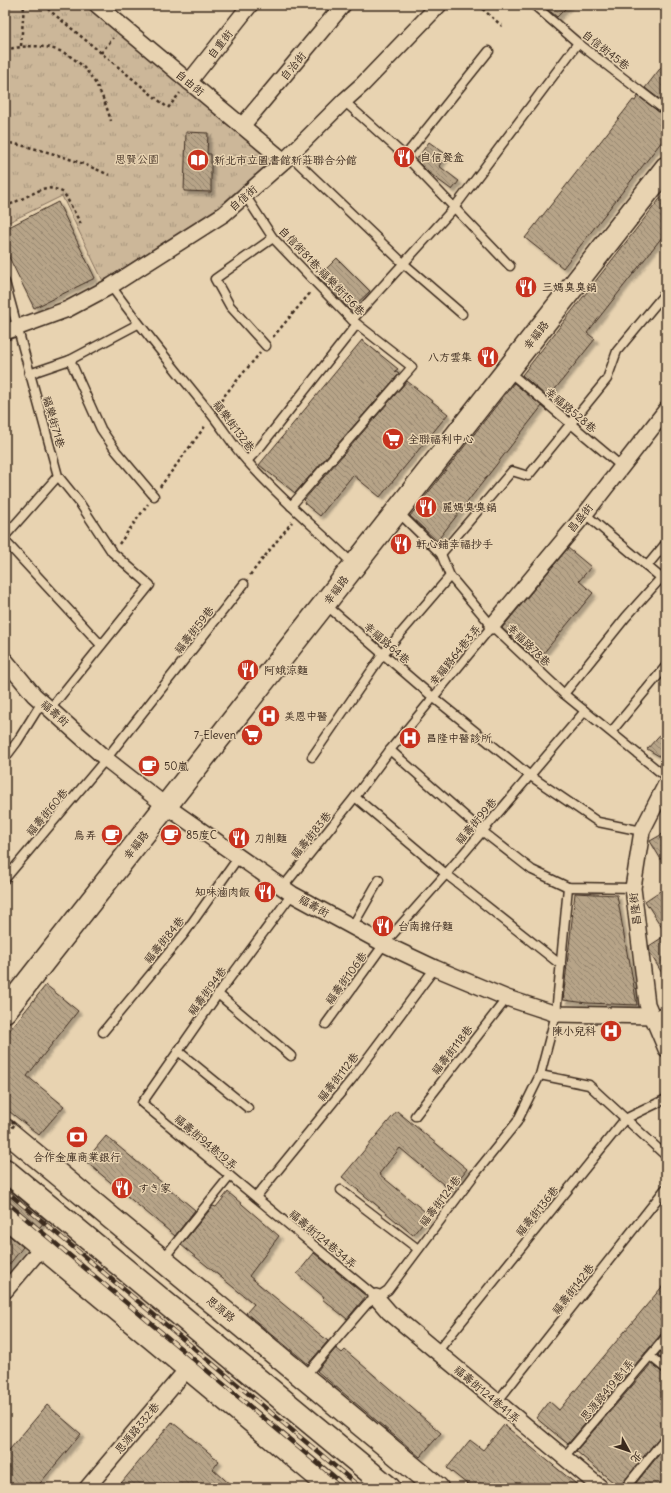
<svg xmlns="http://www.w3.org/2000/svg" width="671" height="1493" font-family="Delius,'LXGW WenKai TC','Klee One',sans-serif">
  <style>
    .park { fill: url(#park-tufts); stroke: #84705c }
    .building { fill: url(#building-back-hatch); stroke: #3b2a1e; filter: url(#shadow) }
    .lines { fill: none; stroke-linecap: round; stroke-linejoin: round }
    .lane-casing { stroke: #3b2a1e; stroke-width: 11 }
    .street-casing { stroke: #3b2a1e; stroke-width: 18 }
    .secondary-casing { stroke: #3b2a1e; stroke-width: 25 }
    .path { stroke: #3b2a1e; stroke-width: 2.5; stroke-dasharray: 3 3; stroke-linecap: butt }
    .lane { stroke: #e8d3b1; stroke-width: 8 }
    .street { stroke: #e8d3b1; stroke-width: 15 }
    .secondary { stroke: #e8d3b1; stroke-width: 22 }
    .rail-casing { stroke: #3b2a1e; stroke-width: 4.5 }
    .rail { stroke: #e8d3b1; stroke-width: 3; stroke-dasharray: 9; stroke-linecap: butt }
    .path-bridge { stroke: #3b2a1e; stroke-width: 2.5; stroke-dasharray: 3 3; stroke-linecap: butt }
    .labels { text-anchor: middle; stroke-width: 3; stroke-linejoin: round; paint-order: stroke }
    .street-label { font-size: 11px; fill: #3b2a1e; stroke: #e8d3b1 }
    .poi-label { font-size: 11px; fill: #3b2a1e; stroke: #e8d3b1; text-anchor: start }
    .park-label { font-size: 11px; fill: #513f30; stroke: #e8d3b1 }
  </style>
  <defs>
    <pattern id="park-tufts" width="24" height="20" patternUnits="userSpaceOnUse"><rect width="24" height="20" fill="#ccb799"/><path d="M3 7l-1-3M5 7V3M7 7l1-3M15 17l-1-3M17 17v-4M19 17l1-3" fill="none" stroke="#a7957c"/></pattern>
    <pattern id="building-back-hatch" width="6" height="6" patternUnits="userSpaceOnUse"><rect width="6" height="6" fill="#b7a488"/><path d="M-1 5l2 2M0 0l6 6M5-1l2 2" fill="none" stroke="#96866f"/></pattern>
    <filter id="shadow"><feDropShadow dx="3.5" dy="3.5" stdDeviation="1" flood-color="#0004"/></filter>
  </defs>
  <rect width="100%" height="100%" fill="#e8d3b1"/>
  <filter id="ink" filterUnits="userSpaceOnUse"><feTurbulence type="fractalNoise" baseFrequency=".025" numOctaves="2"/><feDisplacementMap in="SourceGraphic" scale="8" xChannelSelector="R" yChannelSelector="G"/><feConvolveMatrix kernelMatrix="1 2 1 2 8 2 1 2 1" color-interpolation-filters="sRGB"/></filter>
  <g filter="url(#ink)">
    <path class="park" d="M5 5H86L271 161 217 208 103 281 62 196 5 224Z"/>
    <g class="building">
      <path d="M542 5H569L557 17Z"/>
      <path d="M666 61V104L645 88Z"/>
      <path d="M638 96 663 115 666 116V136L563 268 525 238 633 100 635 101Z"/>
      <path d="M186 132 208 133 207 154H211V192L184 191Z"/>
      <path d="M429 142 447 155 439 166 459 181 452 190 429 173 416 160Z"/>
      <path d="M666 191V232L587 333 595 339 548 398 522 375Z"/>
      <path d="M58 202 95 278 34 308 5 249V229Z"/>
      <path d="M337 258 370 291 350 310 318 277Z"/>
      <path d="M362 340 398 369 395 371 399 374 295 493 259 465Z"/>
      <path d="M407 381 448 414 380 497 353 475 320 516 304 503 305 501 304 500Z"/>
      <path d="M514 383 542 406 437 541 410 516Z"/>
      <path d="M568 548 591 567 579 581 593 593 537 661 502 628Z"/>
      <path d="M666 728V754L659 756 647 749Z"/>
      <path d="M666 832V868L650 841Z"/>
      <path d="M666 887V934L645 901Z"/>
      <path d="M575 893 617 895 628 958H629L637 1005 587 1003 563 1000Z"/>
      <path d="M666 935V980L650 953 649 946Z"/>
      <path d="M46 985 78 1011 27 1076 64 1106 39 1135 5 1108V1036Z"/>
      <path d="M397 1111 467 1169 450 1190 400 1148 379 1174 429 1215 413 1235 342 1177Z"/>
      <path d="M106 1136 195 1210 175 1236 85 1161Z"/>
      <path d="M5 1186 46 1220 39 1228 13 1206 5 1204Z"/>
      <path d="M228 1192 279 1236 249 1276 328 1341 308 1364 246 1313 254 1304 181 1245 213 1206 216 1207Z"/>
      <path d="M5 1232 23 1247 5 1270Z"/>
      <path d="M314 1253 366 1296 347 1319 322 1299 324 1297 297 1274Z"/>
      <path d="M666 1282V1332L662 1333 568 1444 536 1418 549 1401 559 1410Z"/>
      <path d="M666 1345V1362L658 1355Z"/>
      <path d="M336 1348 342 1353 345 1350 441 1433 420 1457 317 1371Z"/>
      <path d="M651 1364 663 1373 666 1374V1432L662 1434 621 1485 620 1488 576 1451Z"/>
      <path d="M47 1405 81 1434 36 1488H5V1455Z"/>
      <path d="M172 1422 219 1461 213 1469 234 1488H117Z"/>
      <path d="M504 1425 581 1488H472L447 1468 470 1440 483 1450Z"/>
      <path d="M666 1446V1488H632Z"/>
    </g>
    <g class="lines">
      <g class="lane-casing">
        <g id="lane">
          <path d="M534 5 578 43 666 111"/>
          <path d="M344 101 405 156 510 266"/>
          <path d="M290 155 403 263 462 314"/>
          <path d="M405 156 489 51"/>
          <path d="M245 195 273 238 317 284 352 320 412 367 291 506"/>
          <path d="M5 282 58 476 79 502 112 552 150 585 50 709"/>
          <path d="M111 286C143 331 178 372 212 415 224 430 234 447 247 461 280 499 319 530 354 565"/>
          <path d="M352 320 454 208 578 43"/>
          <path d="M266 346 230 306 215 279 273 238"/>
          <path d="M70 360 101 429 116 451 154 496"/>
          <path d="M508 371 621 466"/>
          <path d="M29 374 70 360 138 324"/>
          <path d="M247 461 261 446 357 324"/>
          <path d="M397 511 441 554 450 576 492 626 564 694 666 777"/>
          <path d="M585 514 666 582"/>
          <path d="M5 536 58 476"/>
          <path d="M5 541 101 645"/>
          <path d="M441 554 512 471 528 476 607 379 617 351 666 292"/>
          <path d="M647 566 666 543"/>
          <path d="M326 605 434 698 529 775 598 822 642 831"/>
          <path d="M564 694 626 617 661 578"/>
          <path d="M612 731 666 666"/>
          <path d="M390 750 482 831 532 870 568 887 633 888"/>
          <path d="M312 757 383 654 450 576"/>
          <path d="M5 758 17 742 42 702"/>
          <path d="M355 797 446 874 561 965"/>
          <path d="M5 879 106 759 244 584"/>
          <path d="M283 887 355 797 390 750 492 626"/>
          <path d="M292 894 218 994 142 1103 376 1297"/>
          <path d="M352 927 379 880"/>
          <path d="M218 994 291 1056"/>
          <path d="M652 1016 666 1011"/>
          <path d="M326 1024 384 944 446 874 585 711"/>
          <path d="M103 1032 184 934 238 858"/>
          <path d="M178 1051 248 1108"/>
          <path d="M540 1075 589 1085 666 1156"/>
          <path d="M415 1116 507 998"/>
          <path d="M341 1190 418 1249"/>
          <path d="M256 1197 352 1079 435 968"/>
          <path d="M163 1259 230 1176"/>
          <path d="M437 1352 625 1119 666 1099"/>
          <path d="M650 1356 666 1369"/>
          <path d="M305 1376 367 1304 388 1290 475 1174 517 1122 540 1075 556 1014 568 887"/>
          <path d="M497 1402 666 1188"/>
          <path d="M564 1457 666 1337"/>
          <path d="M625 1488 666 1437"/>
        </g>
      </g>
      <g class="street-casing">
        <g id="street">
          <path d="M97 5 284 161"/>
          <path d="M189 82 250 5"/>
          <path d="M242 126 343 5"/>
          <path d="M5 332 68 309 111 286 224 214 284 161 344 101 363 84 439 5"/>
          <path d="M492 626 585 514 666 410"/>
          <path d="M5 660 34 695 106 759 166 806 292 894 384 944 435 968 507 998 556 1014 652 1016"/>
          <path d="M666 784 642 831 633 888 647 1004 666 1049"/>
          <path d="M5 1291 42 1247"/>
          <path d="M376 1297 389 1312 601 1488"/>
          <path d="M87 1488 188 1368"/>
        </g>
      </g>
      <g class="secondary-casing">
        <g id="secondary">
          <path d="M5 1011 666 168"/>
          <path d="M5 1130 437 1488"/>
          <path d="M5 1170 389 1488"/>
          <path d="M5 1216 332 1488"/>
        </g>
      </g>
      <g class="path">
        <path d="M43 5 168 108 180 93"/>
        <path d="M478 5 502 26"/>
        <path d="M5 13 12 5"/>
        <path d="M21 46 24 5"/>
        <path d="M5 50C65 35 95 66 111 121"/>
        <path d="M101 53 113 38"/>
        <path d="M5 142C41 149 75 159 109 175"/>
        <path d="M5 207 42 189C50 187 57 189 64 193L82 226"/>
        <path d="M273 337 311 292"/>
        <path d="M218 406 224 396 260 353"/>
        <path d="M160 487 206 425"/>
        <path d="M119 544 148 504"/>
        <path d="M250 575 292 522"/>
      </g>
      <use href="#lane" class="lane"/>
      <use href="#street" class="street"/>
      <use href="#secondary" class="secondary"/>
      <g class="rail-casing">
        <g id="rail">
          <path d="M5 1190 361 1488"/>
          <path d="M5 1201 347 1488"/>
        </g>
      </g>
      <use href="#rail" class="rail"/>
      <path class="path-bridge" d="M5 1137 15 1124 10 1120"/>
    </g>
  </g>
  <defs>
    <g id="restaurant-disc" transform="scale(1.15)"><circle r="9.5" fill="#c8321e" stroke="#e8d3b1"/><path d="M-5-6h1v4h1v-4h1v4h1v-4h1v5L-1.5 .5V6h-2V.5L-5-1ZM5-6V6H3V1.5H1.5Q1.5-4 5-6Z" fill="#fff"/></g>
    <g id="library-disc" transform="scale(1.15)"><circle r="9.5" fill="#c8321e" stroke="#e8d3b1"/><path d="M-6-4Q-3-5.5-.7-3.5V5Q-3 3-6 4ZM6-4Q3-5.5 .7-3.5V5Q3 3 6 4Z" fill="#fff"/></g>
    <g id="supermarket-disc" transform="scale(1.15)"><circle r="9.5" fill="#c8321e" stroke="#e8d3b1"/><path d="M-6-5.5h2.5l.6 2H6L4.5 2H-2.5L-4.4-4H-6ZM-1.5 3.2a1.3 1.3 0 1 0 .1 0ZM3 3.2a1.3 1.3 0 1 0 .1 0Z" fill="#fff"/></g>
    <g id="hospital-disc" transform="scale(1.15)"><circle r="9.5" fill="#c8321e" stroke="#e8d3b1"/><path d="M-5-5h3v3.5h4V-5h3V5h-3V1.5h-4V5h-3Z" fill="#fff"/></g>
    <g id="cafe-disc" transform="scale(1.15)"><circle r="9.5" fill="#c8321e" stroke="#e8d3b1"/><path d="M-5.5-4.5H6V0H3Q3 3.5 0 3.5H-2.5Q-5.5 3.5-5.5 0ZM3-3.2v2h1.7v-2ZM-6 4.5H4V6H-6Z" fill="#fff"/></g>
    <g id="bank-disc" transform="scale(1.15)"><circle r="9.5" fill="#c8321e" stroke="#e8d3b1"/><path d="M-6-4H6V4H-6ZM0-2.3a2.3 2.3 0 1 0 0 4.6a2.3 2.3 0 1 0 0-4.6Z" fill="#fff"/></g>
  </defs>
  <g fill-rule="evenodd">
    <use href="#restaurant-disc" x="404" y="157"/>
    <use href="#library-disc" x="198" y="160"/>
    <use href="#restaurant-disc" x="526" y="287"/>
    <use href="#restaurant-disc" x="488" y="357"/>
    <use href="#supermarket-disc" x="393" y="439"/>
    <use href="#restaurant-disc" x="426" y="507"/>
    <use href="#restaurant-disc" x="401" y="544"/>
    <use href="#restaurant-disc" x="248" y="670"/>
    <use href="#hospital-disc" x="269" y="716"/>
    <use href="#supermarket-disc" x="252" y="735"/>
    <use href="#hospital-disc" x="410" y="738"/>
    <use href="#cafe-disc" x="149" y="766"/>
    <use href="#cafe-disc" x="112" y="835"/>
    <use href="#cafe-disc" x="171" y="835"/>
    <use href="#restaurant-disc" x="239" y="838"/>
    <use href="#restaurant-disc" x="265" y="892"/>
    <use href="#restaurant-disc" x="383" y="926"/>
    <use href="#hospital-disc" x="611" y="1031"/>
    <use href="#bank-disc" x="77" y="1137"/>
    <use href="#restaurant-disc" x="122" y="1188"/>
  </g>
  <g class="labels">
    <g class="street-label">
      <text transform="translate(220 44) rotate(-52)" y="4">自重街</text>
      <text transform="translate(606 50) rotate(38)" y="4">自信街45巷</text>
      <text transform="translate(293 66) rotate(-50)" y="4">自治街</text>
      <text transform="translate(190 83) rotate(40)" y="4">自由街</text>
      <text transform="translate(243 198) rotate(-41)" y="4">自信街</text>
      <text transform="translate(322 271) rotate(46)" y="4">自信街81巷;福樂街156巷</text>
      <text transform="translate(536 335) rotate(-52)" y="4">幸福路</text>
      <text transform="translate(571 410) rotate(40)" y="4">幸福路528巷</text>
      <text transform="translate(54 422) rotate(74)" y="4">福樂街71巷</text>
      <text transform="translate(234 426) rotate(53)" y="4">福樂街132巷</text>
      <text transform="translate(580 518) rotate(-51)" y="4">昌盛街</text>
      <text transform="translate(336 590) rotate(-53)" y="4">幸福路</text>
      <text transform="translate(194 630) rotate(-52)" y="4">福壽街59巷</text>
      <text transform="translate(387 643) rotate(41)" y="4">幸福路64巷</text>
      <text transform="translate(529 645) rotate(44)" y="4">幸福路78巷</text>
      <text transform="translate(455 655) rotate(-51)" y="4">幸福路64巷3弄</text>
      <text transform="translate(55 713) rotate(41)" y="4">福壽街</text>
      <text transform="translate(47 812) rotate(-50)" y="4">福壽街60巷</text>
      <text transform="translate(476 821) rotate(-50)" y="4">福壽街99巷</text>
      <text transform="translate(311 835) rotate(-51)" y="4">福壽街83巷</text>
      <text transform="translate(136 845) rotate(-52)" y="4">幸福路</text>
      <text transform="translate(314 906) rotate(29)" y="4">福壽街</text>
      <text transform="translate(635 909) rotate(-97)" y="4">昌隆街</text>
      <text transform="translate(164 940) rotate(-51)" y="4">福壽街84巷</text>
      <text transform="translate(346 978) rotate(-54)" y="4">福壽街106巷</text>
      <text transform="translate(207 991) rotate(-54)" y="4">福壽街94巷</text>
      <text transform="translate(452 1050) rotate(-52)" y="4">福壽街118巷</text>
      <text transform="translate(338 1077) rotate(-52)" y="4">福壽街112巷</text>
      <text transform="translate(206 1142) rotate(40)" y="4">福壽街94巷19弄</text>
      <text transform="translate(440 1201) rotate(-53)" y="4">福壽街124巷</text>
      <text transform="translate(537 1211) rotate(-51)" y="4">福壽街136巷</text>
      <text transform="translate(323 1239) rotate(40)" y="4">福壽街124巷34弄</text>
      <text transform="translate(573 1289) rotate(-52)" y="4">福壽街142巷</text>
      <text transform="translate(221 1309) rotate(40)" y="4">思源路</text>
      <text transform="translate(607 1390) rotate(-50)" y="4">思源路419巷1弄</text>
      <text transform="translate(487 1394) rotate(40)" y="4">福壽街124巷41弄</text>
      <text transform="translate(137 1428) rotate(-50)" y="4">思源路332巷</text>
    </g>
    <g class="poi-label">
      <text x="420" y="161">自信餐盒</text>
      <text x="214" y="164">新北市立圖書館新莊聯合分館</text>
      <text x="542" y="291">三媽臭臭鍋</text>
      <text x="472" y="361" text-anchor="end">八方雲集</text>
      <text x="408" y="443">全聯福利中心</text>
      <text x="442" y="511">麗媽臭臭鍋</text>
      <text x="416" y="548">軒心鋪幸福抄手</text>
      <text x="264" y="674">阿娥涼麵</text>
      <text x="284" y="720">美恩中醫</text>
      <text x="236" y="739" text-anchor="end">7-Eleven</text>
      <text x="426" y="742">昌隆中醫診所</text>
      <text x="164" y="770">50嵐</text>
      <text x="96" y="839" text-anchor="end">烏弄</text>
      <text x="186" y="839">85度C</text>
      <text x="254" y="842">刀削麵</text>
      <text x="250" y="896" text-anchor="end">知味滷肉飯</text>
      <text x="398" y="930">台南擔仔麵</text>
      <text x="596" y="1035" text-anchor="end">陳小兒科</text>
      <text x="77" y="1161" text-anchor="middle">合作金庫商業銀行</text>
      <text x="138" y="1192">すき家</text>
    </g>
    <g class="park-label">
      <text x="137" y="163">思賢公園</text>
    </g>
  </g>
  <rect width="671" height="1493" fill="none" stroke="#e8d3b1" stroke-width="20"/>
  <rect x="10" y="10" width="651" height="1473" fill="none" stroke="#3b2a1e" stroke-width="1.5" filter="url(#ink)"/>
  <g transform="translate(629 1451) rotate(130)" stroke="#e8d3b1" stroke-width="3" paint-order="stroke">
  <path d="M0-3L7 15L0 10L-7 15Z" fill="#3b2a1e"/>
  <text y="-6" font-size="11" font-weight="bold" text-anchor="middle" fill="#3b2a1e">北</text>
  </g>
</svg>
